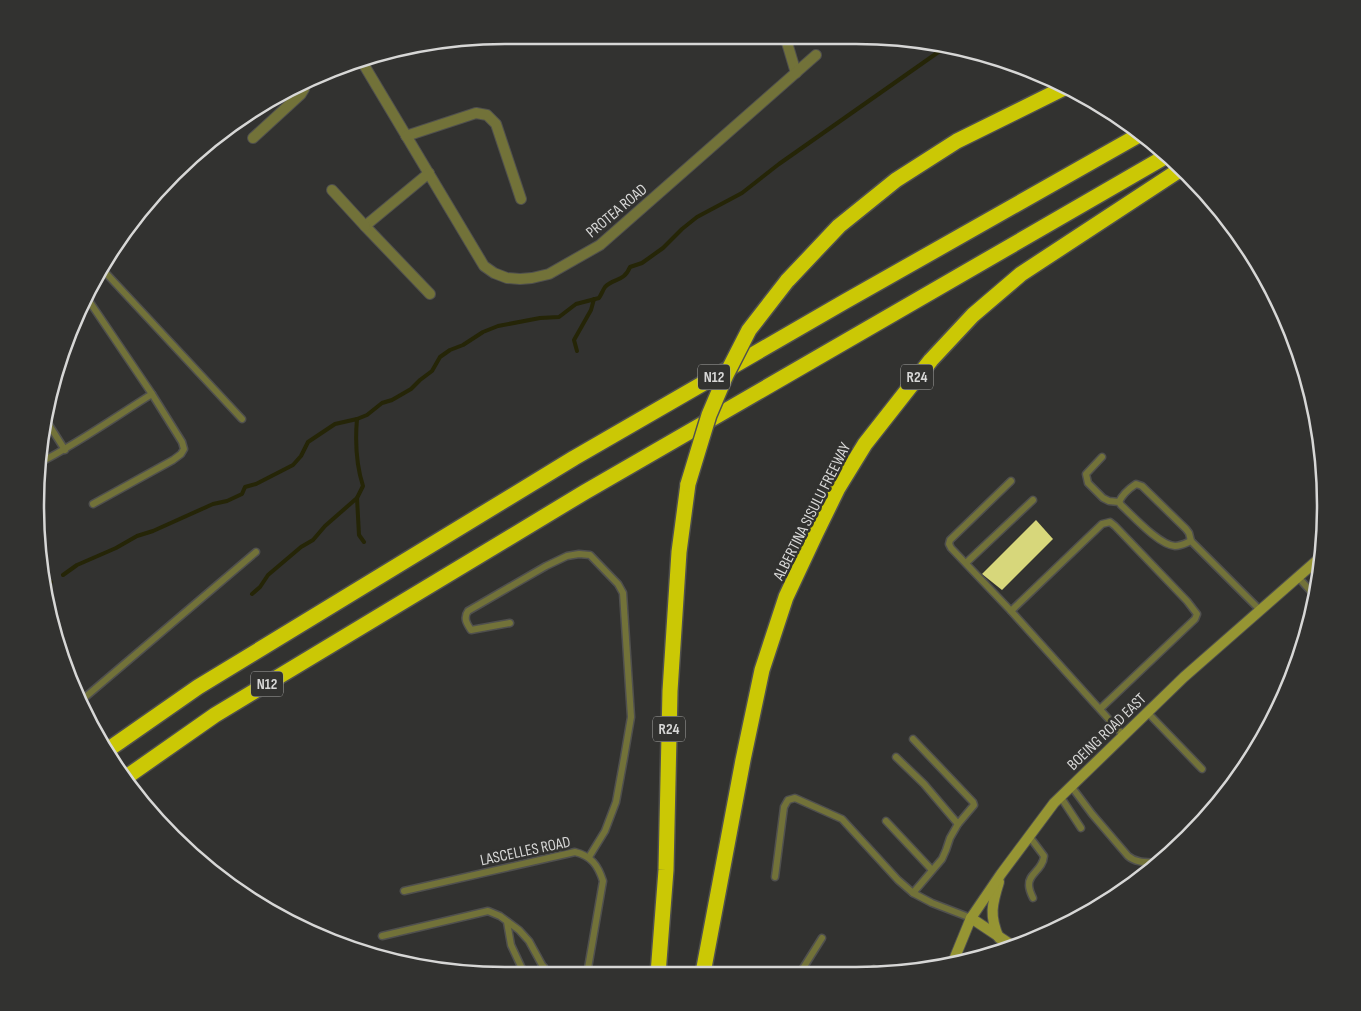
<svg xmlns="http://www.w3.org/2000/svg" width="1361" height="1011" font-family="'Sofia Sans Condensed',sans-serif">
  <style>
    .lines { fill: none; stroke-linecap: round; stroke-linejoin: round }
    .stream { stroke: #252507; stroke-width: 4 }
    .building { fill: #d7d77b }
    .lane-casing { stroke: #50504e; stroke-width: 9 }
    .street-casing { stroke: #50504e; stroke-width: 12 }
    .secondary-casing { stroke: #50504e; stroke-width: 12 }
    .highway-casing { stroke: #50504e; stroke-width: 18 }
    .lane { stroke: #727239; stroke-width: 6 }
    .street { stroke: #727239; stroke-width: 10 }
    .secondary { stroke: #969533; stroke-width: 10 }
    .highway { stroke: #cbc805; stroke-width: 15 }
    .highway-bridge-casing { stroke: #50504e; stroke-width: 18; stroke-linecap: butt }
    .highway-bridge { stroke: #cbc805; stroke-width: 15 }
    .labels { text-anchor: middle; stroke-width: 5; stroke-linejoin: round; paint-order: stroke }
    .shield { fill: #323230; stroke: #a6a6a4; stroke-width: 1 }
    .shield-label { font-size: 15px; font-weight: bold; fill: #d7d7d6 }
    .street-label { font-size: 16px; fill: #d7d7d6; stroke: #323230 }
    .rim { fill: none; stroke: #d7d7d6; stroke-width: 2.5 }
  </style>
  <rect width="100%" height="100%" fill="#323230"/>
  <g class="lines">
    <g class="stream">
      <path d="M577 351 574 340 591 310 594 299"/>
      <path d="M357 498 359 535 364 542"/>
      <path d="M63 575 77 565 116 548 137 536 153 531 213 504 227 501 242 494 245 487 256 484 293 465 301 456 308 442 335 424 357 419 367 415 382 403 392 400 411 389 420 380 432 371 440 357 450 350 463 345 483 332 498 326 540 318 559 317 576 304 599 298C601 295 603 290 605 287 614 278 624 282 630 267L642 263 663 248 682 229 697 217 742 193 779 164 947 46"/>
      <path d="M45 583 51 582"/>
      <path d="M252 594 260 587 268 575 301 547 313 540 325 526 357 498 363 486C356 464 355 442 357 419"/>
    </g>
  </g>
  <path class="building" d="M1036 520 1053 539 1002 590 982 574Z"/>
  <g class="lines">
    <g class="lane-casing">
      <g id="lane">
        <path d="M103 270 242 419"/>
        <path d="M44 417 65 450"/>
        <path d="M1102 457 1086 474 1088 483 1103 498 1109 501 1119 502 1121 505C1133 516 1159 545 1175 546 1181 546 1186 543 1191 541L1260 610"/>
        <path d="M41 462C80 442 115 417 152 394L85 295"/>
        <path d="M1119 502C1122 495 1130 488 1136 484L1142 486 1186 529 1189 533 1191 541"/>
        <path d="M93 504 173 460 181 454 184 449 182 442 152 394"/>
        <path d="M966 563 1033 500"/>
        <path d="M1298 577 1315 596"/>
        <path d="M1011 611 951 548 949 544 950 540 1011 481"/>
        <path d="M510 623 471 630C467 624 463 618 468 611L546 566 567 556 579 554 590 555 618 584 623 593 631 717 624 758 616 802 605 831 589 857"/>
        <path d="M83 699 256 552"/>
        <path d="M1100 709 1195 619 1197 614 1187 601 1115 526 1110 522 1102 524 1011 611 1123 735"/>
        <path d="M1147 712 1202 769"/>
        <path d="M913 739 973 802 974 805 958 824 950 838 946 850 942 859 913 893"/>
        <path d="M896 757 924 784 958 824"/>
        <path d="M1071 786 1092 814 1128 856C1136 863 1147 862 1158 863"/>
        <path d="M1060 796 1081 828"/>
        <path d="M886 821 932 870"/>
        <path d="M1029 836 1044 856C1043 870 1028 874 1029 885 1029 889 1031 894 1033 898"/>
        <path d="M775 877 784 807 788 800 795 798 842 819 898 880 913 893 932 903 971 918"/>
        <path d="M404 891 575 852C591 856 598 865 603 881L587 974"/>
        <path d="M507 922 511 945 525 975"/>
        <path d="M382 936 488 911 500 916 519 930 529 941 547 974"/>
        <path d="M872 972 874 969"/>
        <path d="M800 973 822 938"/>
        <path d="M530 975 544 967"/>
      </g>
    </g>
    <g class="street-casing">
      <g id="street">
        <path d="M785 36 796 73"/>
        <path d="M361 60 484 266 494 273 507 278 520 279 532 278 549 274 600 245 816 55"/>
        <path d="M406 136 476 113 487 115 496 124 521 199"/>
        <path d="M253 138 301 94 304 89V84"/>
        <path d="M429 173 365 226 430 294"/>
        <path d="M332 190 365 226"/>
      </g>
    </g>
    <g class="secondary-casing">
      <g id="secondary">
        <path d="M999 882C992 904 989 916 999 938"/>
        <path d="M971 918 1013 946"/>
        <path d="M953 962 971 918 1001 874 1054 803 1184 677 1322 556"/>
      </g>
    </g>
    <g class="highway-casing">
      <g id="highway">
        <path d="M787 281 839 226 896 180 957 141 1062 89"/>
        <path d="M109 749 198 687 574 458 844 302 1139 135"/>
        <path d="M125 778 215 715 585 492 1163 158"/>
        <path d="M703 973 743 760 762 670 786 597 816 533 838 488 865 444 931 360 973 315 1021 274 1178 171"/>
        <path d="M658 974 666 870 670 691 679 552 688 484"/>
      </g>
    </g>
    <use href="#lane" class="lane"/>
    <use href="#street" class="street"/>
    <use href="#secondary" class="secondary"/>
    <use href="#highway" class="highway"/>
    <g class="highway-bridge-casing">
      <path id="highway-bridge" d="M688 484 709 415 726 375 749 330 787 281"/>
    </g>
    <use href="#highway-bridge" class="highway-bridge"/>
  </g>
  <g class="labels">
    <g class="shield">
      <rect x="698" y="364.5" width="32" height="25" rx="4"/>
      <rect x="901" y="364.5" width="32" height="25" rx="4"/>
      <rect x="251" y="671.5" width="32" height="25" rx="4"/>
      <rect x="653" y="716.5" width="32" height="25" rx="4"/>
    </g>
    <g class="shield-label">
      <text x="714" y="382">N12</text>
      <text x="917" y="382">R24</text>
      <text x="267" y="689">N12</text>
      <text x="669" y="734">R24</text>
    </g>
    <g class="street-label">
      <text transform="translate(616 210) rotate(-40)" y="6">PROTEA ROAD</text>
      <text transform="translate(811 511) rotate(-63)" y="6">ALBERTINA SISULU FREEWAY</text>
      <text transform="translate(1106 731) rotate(-44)" y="6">BOEING ROAD EAST</text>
      <text transform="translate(525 850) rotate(-12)" y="6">LASCELLES ROAD</text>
    </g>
  </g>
  <path d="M0 0H1361V1011H0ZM505 44H856A461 461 0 0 1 1317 505V506A461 461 0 0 1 856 967H505A461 461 0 0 1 44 506V505A461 461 0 0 1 505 44Z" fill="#323230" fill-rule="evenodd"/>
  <path class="rim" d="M505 44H856A461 461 0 0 1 1317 505V506A461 461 0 0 1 856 967H505A461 461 0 0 1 44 506V505A461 461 0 0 1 505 44Z"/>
</svg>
